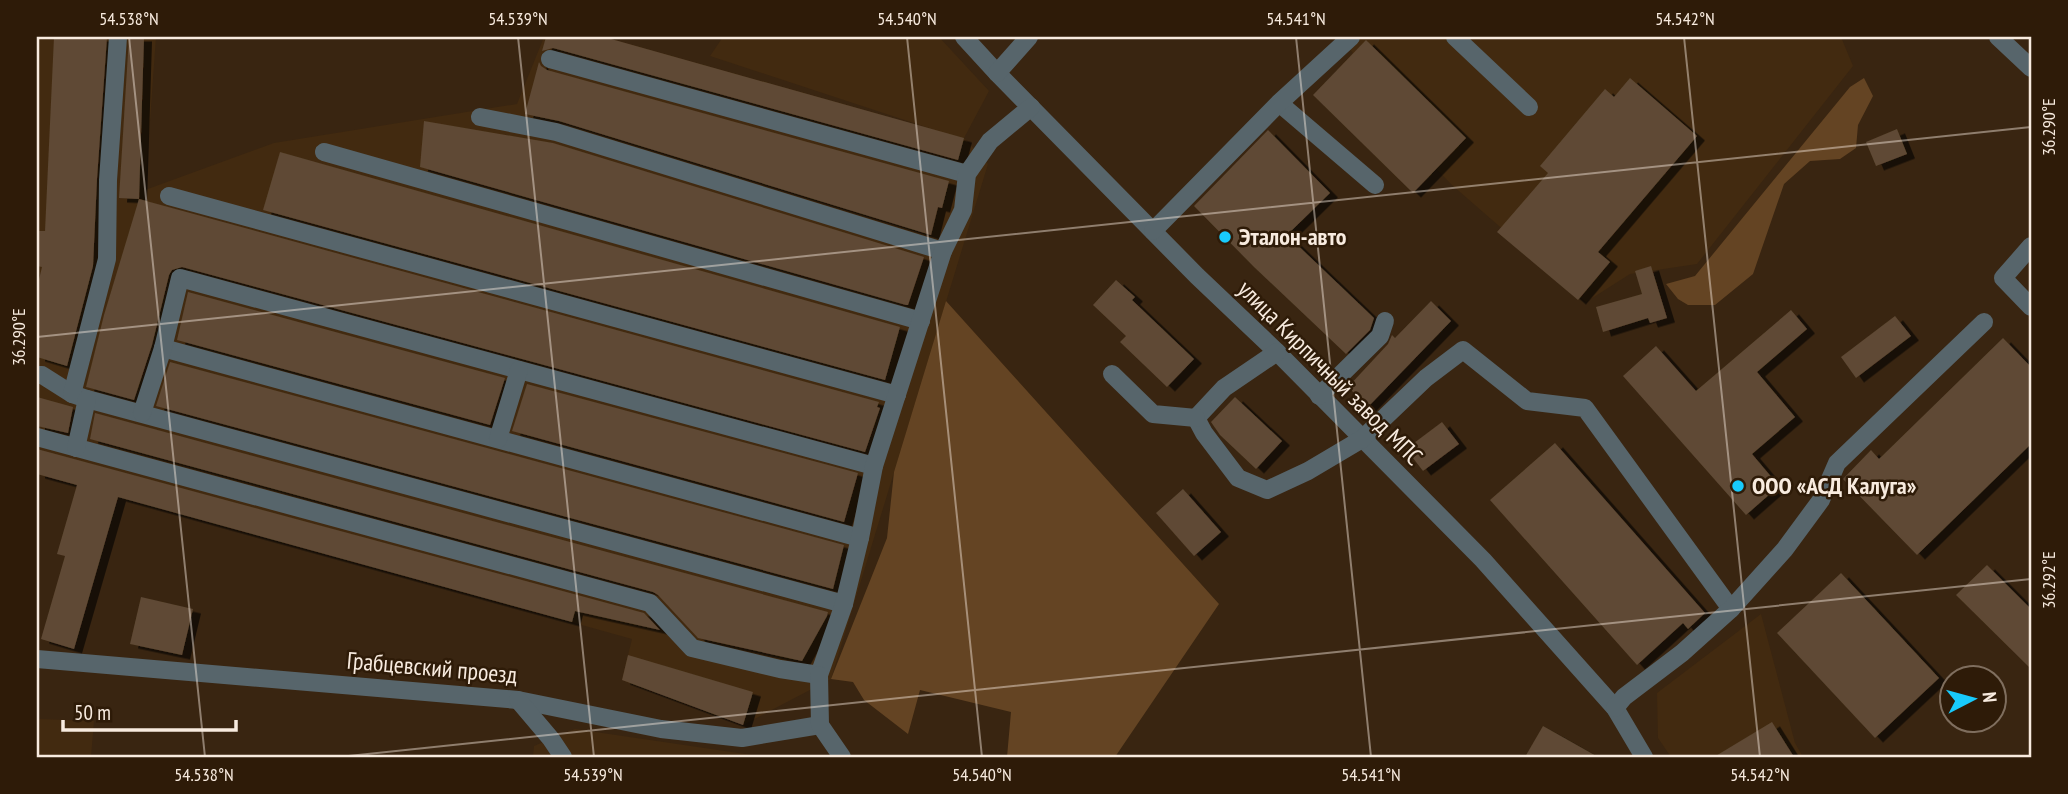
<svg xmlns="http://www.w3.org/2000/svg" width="2068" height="794" font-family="'PT Sans Narrow',sans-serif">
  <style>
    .built { fill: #422a10 }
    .green { fill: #644423 }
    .building { fill: #5e4934; filter: url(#shadow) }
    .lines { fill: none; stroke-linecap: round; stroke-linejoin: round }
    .minor { stroke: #57656b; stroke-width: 18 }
    .ticks { fill: none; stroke: #f8ebdf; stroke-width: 2; stroke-opacity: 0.45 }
    .poi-dot { fill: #18cafc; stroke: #2e1b08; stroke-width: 2.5 }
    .labels { text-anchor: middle; stroke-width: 5; stroke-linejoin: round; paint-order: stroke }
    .poi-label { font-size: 24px; font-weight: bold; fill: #f8ebdf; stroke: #2e1b08; text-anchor: start }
    .street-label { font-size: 24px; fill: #f8ebdf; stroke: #2e1b08 }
    .neatline { fill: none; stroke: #f8ebdf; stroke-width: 2.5 }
    .ticks-label { font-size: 18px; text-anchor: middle; fill: #f8ebdf }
  </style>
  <defs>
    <filter id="shadow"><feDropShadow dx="8" dy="4.5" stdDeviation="0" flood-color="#0009"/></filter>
  </defs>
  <rect width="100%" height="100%" fill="#392511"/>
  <g class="built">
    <path d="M37 37H156L145 190 274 143 517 104 544 37H604L932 129 710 56 723 37H939L989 91 964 138 988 164 831 679 743 725 622 680 632 639 37 474Z"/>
    <path d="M1341 37H1841L1853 66 1697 264 1630 274 1586 302 1452 185 1338 69 1353 53Z"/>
    <path d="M1761 614 1795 743 1803 757H1671L1658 738 1657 693Z"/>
    <path d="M37 719 94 721 91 757H37Z"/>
    <path d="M575 729 765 757H533L534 746Z"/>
  </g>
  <g class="green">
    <path d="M1864 78 1873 96 1858 125 1856 148 1840 159 1810 161 1784 184 1753 274 1715 305H1688L1678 299 1666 284 1695 276 1850 87Z"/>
    <path d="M946 301 1219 604 1115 757H1007L1011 712 920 690 908 734 864 700 853 682 831 679 887 538 894 472Z"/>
  </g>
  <g class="building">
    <path d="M54 37H107L97 179 93 266 67 366 37 357V288L42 267 37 266V231H45Z"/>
    <path d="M129 37H144L139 199 119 198Z"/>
    <path d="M546 37H604L964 138 958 160 553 48 542 51Z"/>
    <path d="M1366 40 1466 138 1413 193 1313 95Z"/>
    <path d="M539 62 541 66 547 70 949 181 942 208 938 207 931 235 559 121 525 114Z"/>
    <path d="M1630 78 1697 136 1598 252 1610 262 1578 300 1497 232 1548 173 1540 166 1605 89 1614 97Z"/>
    <path d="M424 121 553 143 924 257 908 305H906L420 167Z"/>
    <path d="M1897 129 1907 154 1876 166 1866 142Z"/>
    <path d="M1268 130 1330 193 1287 235 1374 318 1370 330 1346 354 1254 267 1194 206Z"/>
    <path d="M280 152 900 327 885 380 263 210Z"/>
    <path d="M139 199 879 402 877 407 880 408 865 452 182 267 172 270 169 275 152 345 134 400 90 388 86 387 104 315Z"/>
    <path d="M1651 266 1667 318 1650 323 1648 318 1603 332 1596 307 1642 294 1635 271Z"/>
    <path d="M1116 280 1135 297 1132 300 1194 359 1167 387 1120 342 1126 336 1093 305Z"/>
    <path d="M188 292 505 378 490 425 177 340Z"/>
    <path d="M1431 301 1451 321 1368 407 1348 387 1388 344 1392 335 1395 338Z"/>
    <path d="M1791 310 1807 329 1757 372 1795 417 1752 454 1779 486 1746 515 1623 376 1656 346 1696 391Z"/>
    <path d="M1895 316 1911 336 1856 378 1841 357Z"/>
    <path d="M2003 338 2031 367V444L1917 555 1843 479 1871 450 1879 459Z"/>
    <path d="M170 362 844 545 833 589 156 406Z"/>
    <path d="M527 384 858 473 844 522 512 431Z"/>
    <path d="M37 397 73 407 68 433 37 426Z"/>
    <path d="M1235 397 1282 441 1256 469 1220 435 1211 422Z"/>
    <path d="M95 413 828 612 827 616 802 661 698 638 658 595 653 592 90 439Z"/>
    <path d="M1442 422 1459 444 1423 471 1406 449Z"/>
    <path d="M1555 443 1705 613 1688 629 1683 623 1637 665 1490 500Z"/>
    <path d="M37 449 644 613 660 630 575 611 572 622 118 497 74 649 41 639 65 556 57 554 77 485 37 474Z"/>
    <path d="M1183 489 1221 532 1194 556 1156 513Z"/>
    <path d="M1987 565 2031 609V669L1956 595Z"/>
    <path d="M1841 573 1939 678 1875 738 1777 633Z"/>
    <path d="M141 597 193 609 182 655 130 644Z"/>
    <path d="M628 655 753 692 743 725 622 680Z"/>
    <path d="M1772 722 1794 757H1714Z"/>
    <path d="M1543 726 1598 757H1525Z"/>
  </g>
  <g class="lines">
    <g class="minor">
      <path d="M964 37 997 73 1197 276 1277 352 1483 560 1615 708 1644 757"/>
      <path d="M1455 37 1529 107"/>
      <path d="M1998 37 2031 68"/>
      <path d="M550 59 967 174"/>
      <path d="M997 73 1029 37"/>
      <path d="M1279 103 1375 185"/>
      <path d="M480 117 556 132 943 251"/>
      <path d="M324 152 921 321"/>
      <path d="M169 196 897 395"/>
      <path d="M1153 231 1279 103 1351 37"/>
      <path d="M2031 246 2003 278 2031 307"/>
      <path d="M163 348 860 538"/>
      <path d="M1277 352 1224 388 1196 418 1204 433 1238 478 1267 490 1308 471 1362 439 1426 378 1463 350 1527 401 1585 408 1731 609"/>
      <path d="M1112 374 1153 414 1196 418"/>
      <path d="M37 375H42L72 394 87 399 844 604"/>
      <path d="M72 394 107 259 108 180 118 37"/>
      <path d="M1319 396 1380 336 1385 321"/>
      <path d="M142 413 163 348 180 278 874 466"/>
      <path d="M37 437 650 603 692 648 780 669 819 675 844 604 860 538 874 466 943 251 963 210 967 174 990 141 1031 107"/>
      <path d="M498 439 519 370"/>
      <path d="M76 448 87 399"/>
      <path d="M37 659 518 700 661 729 742 738 820 725"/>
      <path d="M819 675 820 725 842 757"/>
      <path d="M518 700 551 739 563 757"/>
      <path d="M1615 708 1624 697 1682 653 1731 609 1785 549 1821 500 1837 463 1984 322"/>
    </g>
  </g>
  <path class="ticks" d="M129 37 205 757M518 37 594 757M907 37 982 757M1296 37 1371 757M1684 37 1760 757M37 337 2031 127M339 757 2031 579"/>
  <g class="poi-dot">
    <circle cx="1225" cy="237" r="7"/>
    <circle cx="1738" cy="486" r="7"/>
  </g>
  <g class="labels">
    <g class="poi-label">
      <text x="1239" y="245">Эталон-авто</text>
      <text x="1752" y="494">ООО «АСД Калуга»</text>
    </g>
    <g class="street-label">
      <text transform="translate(1330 373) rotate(45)" y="8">улица Кирпичный завод МПС</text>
      <text transform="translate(432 668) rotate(5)" y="8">Грабцевский проезд</text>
    </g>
  </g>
  <rect width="2068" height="794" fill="none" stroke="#2e1b08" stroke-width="77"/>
  <g transform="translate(1973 699) rotate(84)"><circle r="33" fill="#2e1b08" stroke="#7f6e5e" stroke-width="2"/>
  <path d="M0-5L12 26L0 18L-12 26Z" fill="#18cafc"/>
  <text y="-10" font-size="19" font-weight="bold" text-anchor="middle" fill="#f8ebdf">N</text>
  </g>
  <path d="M63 720v10h173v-10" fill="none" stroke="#f8ebdf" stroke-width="3.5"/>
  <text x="74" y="720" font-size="21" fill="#f8ebdf" stroke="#2e1b08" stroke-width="5" paint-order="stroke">50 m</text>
  <rect x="38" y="38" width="1992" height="718" class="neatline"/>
  <g class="ticks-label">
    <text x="129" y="25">54.538°N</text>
    <text x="518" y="25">54.539°N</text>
    <text x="907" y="25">54.540°N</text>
    <text x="1296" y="25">54.541°N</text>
    <text x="1685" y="25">54.542°N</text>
    <text transform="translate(2049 127) rotate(-90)" y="6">36.290°E</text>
    <text transform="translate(19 337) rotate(-90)" y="6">36.290°E</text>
    <text transform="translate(2049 580) rotate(-90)" y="6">36.292°E</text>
    <text x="204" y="781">54.538°N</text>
    <text x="593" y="781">54.539°N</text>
    <text x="982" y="781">54.540°N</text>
    <text x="1371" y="781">54.541°N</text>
    <text x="1760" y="781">54.542°N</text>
  </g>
</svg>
